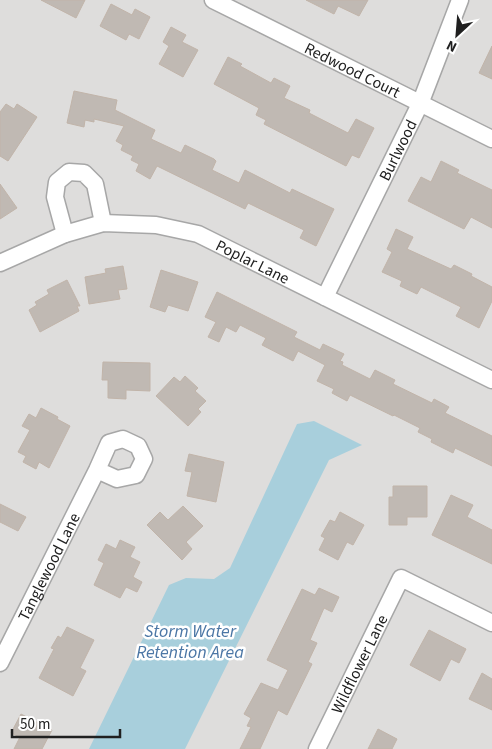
<svg xmlns="http://www.w3.org/2000/svg" width="492" height="749" font-family="'Source Sans 3',sans-serif">
  <style>
    .residential { fill: #dedddc }
    .water { fill: #a8cfdc }
    .building { fill: #c0b9b3; stroke: #c1b4a9 }
    .lines { fill: none; stroke-linecap: round; stroke-linejoin: round }
    .minor-casing { stroke: #a7a7a7; stroke-width: 19 }
    .minor { stroke: #fff; stroke-width: 16 }
    .labels { text-anchor: middle; stroke-width: 5; stroke-linejoin: round; paint-order: stroke }
    .street-label { font-size: 16px; fill: #202020; stroke: #fff }
    .water-label { font-size: 18px; font-style: italic; fill: #4b76a5; stroke: #fff }
  </style>
  <rect width="100%" height="100%" fill="#f0ede6"/>
  <rect class="residential" x="0" y="0" width="492" height="749"/>
  <path class="water" d="M314 421 362 445 329 460 185 749H89L169 585 186 578 214 579 230 568 297 424Z"/>
  <g class="building">
    <path d="M41 0H85L76 18Z"/>
    <path d="M306 0H368L359 16 338 6 334 14Z"/>
    <path d="M111 4 132 15 135 9 150 17 139 39 129 34 126 40 100 26Z"/>
    <path d="M171 27 186 35 182 42 198 50 183 77 159 64 169 46 163 42Z"/>
    <path d="M492 46V79L479 73Z"/>
    <path d="M228 57 242 64 240 66 271 83 274 78 290 86 284 98 310 110 309 113 348 133 356 119 374 128 359 158 352 155 346 166 264 124 266 120 256 115 259 108 214 84Z"/>
    <path d="M74 91 117 100 115 110 155 130 151 139 181 153 185 145 214 159 216 161 212 170 239 183 245 170 290 193 292 189 334 209 316 246 300 238 304 230 248 203 245 209 157 166 150 179 136 171 139 164 131 160 133 156 121 150 123 145 116 141 124 126 94 119V122L85 120 84 127 67 123Z"/>
    <path d="M6 104 14 109 17 104 37 117 8 161 0 156V112Z"/>
    <path d="M441 161 459 170 457 173 492 190V228L471 217 464 229 408 201 421 177 431 182Z"/>
    <path d="M0 184 17 208 0 219Z"/>
    <path d="M396 229 413 237 407 249 451 269 454 265 472 274 471 276 492 287V301L479 328 456 316 461 307 421 287 417 294 400 286 402 281 382 272 392 252 387 249Z"/>
    <path d="M123 266 127 289 118 290 120 299 89 304 85 277 106 273 105 269Z"/>
    <path d="M161 270 198 282 188 311 168 305 165 312 150 307Z"/>
    <path d="M67 280 80 306H77L79 311 40 332 29 310 37 305 35 302 49 294 47 290Z"/>
    <path d="M217 292 297 332 294 337 320 350 323 344 344 354 340 361 343 362 342 365 370 379 375 370 395 380 393 384 432 403 434 399 449 407 445 413 492 436V466L455 448 453 453 431 442 432 439 418 432 420 428 394 415 393 416 350 395 347 401 332 393 334 389 317 381 325 365 298 351 293 361 262 345 266 338 240 325 236 332 226 327 219 342 208 337 216 322 205 317Z"/>
    <path d="M103 362 150 363V391L126 390V399L108 398V380H102Z"/>
    <path d="M185 376 198 388 195 391 206 401 198 409 201 412 188 426 156 396 174 377 180 382Z"/>
    <path d="M41 408 58 417 57 419 70 426 49 468 39 462 36 469 23 462 26 456 18 452 30 430 22 426 29 414 36 418Z"/>
    <path d="M189 454 224 462 216 502 187 496 192 472 185 471Z"/>
    <path d="M393 486H427V517H407V525H389V497H393Z"/>
    <path d="M451 495 473 505 467 517 492 530V564L432 535Z"/>
    <path d="M0 504 26 517 18 531 0 522Z"/>
    <path d="M183 506 203 526 186 542 192 549 182 560 147 525 160 512 168 520Z"/>
    <path d="M340 512 364 525 353 545 347 542 338 560 319 550 325 538 321 536 330 520 335 522Z"/>
    <path d="M120 540 135 547 130 557 140 562 133 577 142 582 137 592 126 587 120 598 94 585 104 563 98 560 106 544 116 549Z"/>
    <path d="M319 588 339 597 332 612 324 608 310 640 317 643 308 662 312 664 287 715 278 710 260 749H240L251 727 247 726 251 718 244 714 261 683 278 690 288 670 267 660 302 589 315 595Z"/>
    <path d="M67 627 94 640 80 668 86 671 73 696 39 678 54 649 51 648 58 636 61 638Z"/>
    <path d="M429 630 466 649 459 663 451 659 440 681 410 665Z"/>
    <path d="M482 673 492 679V710L469 699Z"/>
    <path d="M21 714 52 730 42 749H14L20 737 11 733Z"/>
    <path d="M378 729 397 739 392 749H368Z"/>
  </g>
  <g class="lines">
    <g class="minor-casing">
      <g id="minor">
        <path id="s1" d="M213 0 492 139"/>
        <path d="M65 234 55 197 57 182 69 172 84 173 95 184 103 223"/>
        <path id="s2" d="M0 263 65 234 103 223 156 225 198 234 492 380"/>
        <path id="s3" d="M325 297 420 104 460 0"/>
        <path id="s4" d="M0 663 97 470 109 443 123 439 138 446 144 459 136 475 117 479 97 470"/>
        <path id="s5" d="M317 749 401 578 492 623"/>
      </g>
    </g>
    <use href="#minor" class="minor"/>
  </g>
  <g class="labels">
    <g class="street-label">
      <text dy="6" stroke="none"><textPath href="#s1" startOffset="156">Redwood Court</textPath></text>
      <text dy="6" stroke="none"><textPath href="#s3" startOffset="164">Burlwood</textPath></text>
      <text dy="6" stroke="none"><textPath href="#s2" startOffset="268">Poplar Lane</textPath></text>
      <text dy="6" stroke="none"><textPath href="#s4" startOffset="108">Tanglewood Lane</textPath></text>
      <text dy="6" stroke="none"><textPath href="#s5" startOffset="95">Wildflower Lane</textPath></text>
    </g>
    <g class="water-label">
      <text x="190" y="637">Storm Water<tspan x="190" dy="21">Retention Area</tspan></text>
    </g>
  </g>
  <g transform="translate(457 35) rotate(206)" stroke="#ffffff" stroke-width="4" paint-order="stroke">
  <path d="M0-4L9 19L0 12L-9 19Z" fill="#202020"/>
  <text y="-8" font-size="14" font-weight="bold" text-anchor="middle" fill="#202020">N</text>
  </g>
  <path d="M12 729v8h108v-8" fill="none" stroke="#202020" stroke-width="2.5"/>
  <text x="20" y="729" font-size="15" fill="#202020" stroke="#ffffff" stroke-width="4" paint-order="stroke">50 m</text>
</svg>
